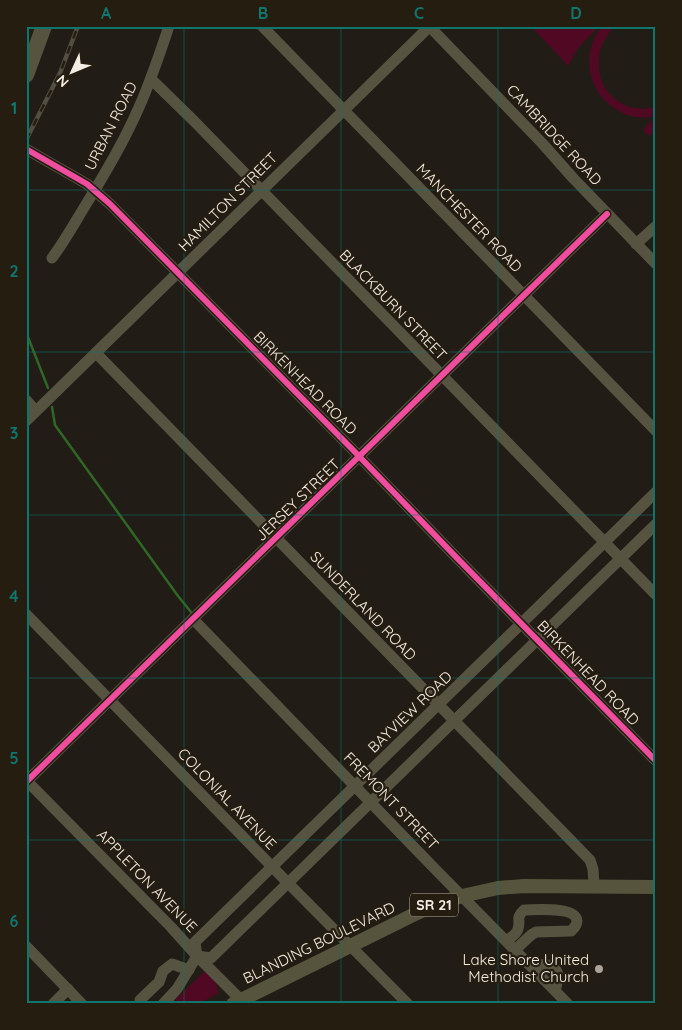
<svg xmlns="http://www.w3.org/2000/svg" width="682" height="1030" font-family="Quicksand,sans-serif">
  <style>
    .green { fill: #510923 }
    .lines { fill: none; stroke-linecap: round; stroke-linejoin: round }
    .stream { stroke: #306626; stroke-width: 2.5 }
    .minor { stroke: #565341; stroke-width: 11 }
    .major { stroke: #56543c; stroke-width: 14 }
    .highway { stroke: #56543f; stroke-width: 16 }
    .rail-casing { stroke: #514f41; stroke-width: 4.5 }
    .rail { stroke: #261d11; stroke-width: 2.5; stroke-dasharray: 8; stroke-linecap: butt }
    .cycleway-casing { stroke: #261d11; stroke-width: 9 }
    .cycleway { stroke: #ef4d9e; stroke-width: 6 }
    .grid { fill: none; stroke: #0f766e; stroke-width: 1; stroke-opacity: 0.55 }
    .poi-dot { fill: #aaa49d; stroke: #261d11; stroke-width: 2 }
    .labels { text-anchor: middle; stroke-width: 4.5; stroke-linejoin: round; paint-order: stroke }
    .shield { fill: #261d11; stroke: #b6afa6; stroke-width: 1 }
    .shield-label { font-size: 14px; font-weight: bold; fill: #f4eee6 }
    .street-label { font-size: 15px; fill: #f4eee6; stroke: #261d11 }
    .poi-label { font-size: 15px; fill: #f4eee6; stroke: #261d11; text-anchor: end }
    .neatline { fill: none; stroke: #0f766e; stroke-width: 2 }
    .grid-label { font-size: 16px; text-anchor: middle; font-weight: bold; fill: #0f766e }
  </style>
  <rect width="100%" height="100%" fill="#211c16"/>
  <g class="green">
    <path d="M531 26H599L578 48 568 66Z"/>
    <path d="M602 26H615C579 62 607 119 656 107V130L650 136 643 130 655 117C643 118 632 118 621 112 588 97 579 53 602 26Z"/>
    <path d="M204 972C214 974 216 984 219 993L198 1004H171Z"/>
  </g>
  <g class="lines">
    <g class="stream">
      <path d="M26 332 48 388"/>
      <path d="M52 407 55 425 178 596 191 612"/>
    </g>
    <g class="minor">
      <path d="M262 26 656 431"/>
      <path d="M429 26 542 143 573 178 656 264"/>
      <path d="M151 79 194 121 656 595"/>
      <path d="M26 149 87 184 110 204 354 451 456 557 656 761"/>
      <path d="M636 244 656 226"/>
      <path d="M52 258C64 242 74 224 85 206 103 177 121 147 135 116 149 87 159 56 169 26"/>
      <path d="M96 353 590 860 593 869 594 886"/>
      <path d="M26 400 36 411"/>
      <path d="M26 421 430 26"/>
      <path d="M26 614 288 883 408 1004"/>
      <path d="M193 619 437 871 568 1004"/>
      <path d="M26 780 171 927 197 956 245 1004"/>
      <path d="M26 782C219 592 415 404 607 214"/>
      <path d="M507 941C510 938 517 934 518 929 521 920 515 918 524 910 535 910 576 906 577 921 577 926 574 928 571 931L536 932 531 935 515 950"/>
      <path d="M26 946 82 1004"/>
      <path d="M197 956 211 958 656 524"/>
      <path d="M532 967C542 962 558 964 558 978 558 982 556 986 555 990"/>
      <path d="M140 1000 159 982 163 971 172 964 189 970"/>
      <path d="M53 1004 68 989"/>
      <path d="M163 1004 177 989 197 956 195 942 656 492"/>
    </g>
    <path class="major" d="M233 1004 411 916 436 904 462 896 498 888 524 886 656 887"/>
    <path class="highway" d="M26 75 44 26"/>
    <g class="rail-casing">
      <path id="rail" d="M26 140 60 73 78 26"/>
    </g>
    <use href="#rail" class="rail"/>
    <g class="cycleway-casing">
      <g id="cycleway">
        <path d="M26 149 87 184 110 204 354 451 456 557 656 761"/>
        <path d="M26 782C219 592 415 404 607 214"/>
      </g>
    </g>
    <use href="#cycleway" class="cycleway"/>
  </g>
  <path class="grid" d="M184 26V1004M341 26V1004M498 26V1004M26 190H656M26 352H656M26 515H656M26 678H656M26 840H656"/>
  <circle class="poi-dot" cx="599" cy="969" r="5"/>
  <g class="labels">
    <rect class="shield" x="410" y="893.5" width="48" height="23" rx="4"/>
    <g class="shield-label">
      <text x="434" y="910">SR 21</text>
    </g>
    <g class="street-label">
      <text transform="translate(111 126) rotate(-63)" y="5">URBAN ROAD</text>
      <text transform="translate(554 135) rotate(47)" y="5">CAMBRIDGE ROAD</text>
      <text transform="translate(228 202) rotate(-45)" y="5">HAMILTON STREET</text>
      <text transform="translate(469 218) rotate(46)" y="5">MANCHESTER ROAD</text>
      <text transform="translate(393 305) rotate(46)" y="5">BLACKBURN STREET</text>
      <text transform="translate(305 383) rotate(45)" y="5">BIRKENHEAD ROAD</text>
      <text transform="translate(298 500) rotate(-44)" y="5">JERSEY STREET</text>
      <text transform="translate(363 606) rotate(46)" y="5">SUNDERLAND ROAD</text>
      <text transform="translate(588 673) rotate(46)" y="5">BIRKENHEAD ROAD</text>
      <text transform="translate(410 712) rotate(-44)" y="5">BAYVIEW ROAD</text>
      <text transform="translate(227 799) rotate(46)" y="5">COLONIAL AVENUE</text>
      <text transform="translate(391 801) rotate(46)" y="5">FREMONT STREET</text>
      <text transform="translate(147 881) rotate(46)" y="5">APPLETON AVENUE</text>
      <text transform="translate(319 943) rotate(-26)" y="5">BLANDING BOULEVARD</text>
    </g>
    <g class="poi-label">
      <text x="589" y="965">Lake Shore United<tspan x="589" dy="17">Methodist Church</tspan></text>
    </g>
  </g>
  <rect width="682" height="1030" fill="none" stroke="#261d11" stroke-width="55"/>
  <g transform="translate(72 72) rotate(226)" stroke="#261d11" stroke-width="4" paint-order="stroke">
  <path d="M0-4L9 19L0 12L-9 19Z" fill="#f4eee6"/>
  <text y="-8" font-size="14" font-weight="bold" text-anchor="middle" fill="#f4eee6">N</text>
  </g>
  <rect x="28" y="28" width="626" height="974" class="neatline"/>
  <g class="grid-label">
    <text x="106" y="19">A</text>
    <text x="263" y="19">B</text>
    <text x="419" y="19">C</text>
    <text x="576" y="19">D</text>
    <text x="14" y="114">1</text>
    <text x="14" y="277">2</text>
    <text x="14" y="439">3</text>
    <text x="14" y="602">4</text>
    <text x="14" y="764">5</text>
    <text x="14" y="927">6</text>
  </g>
</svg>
